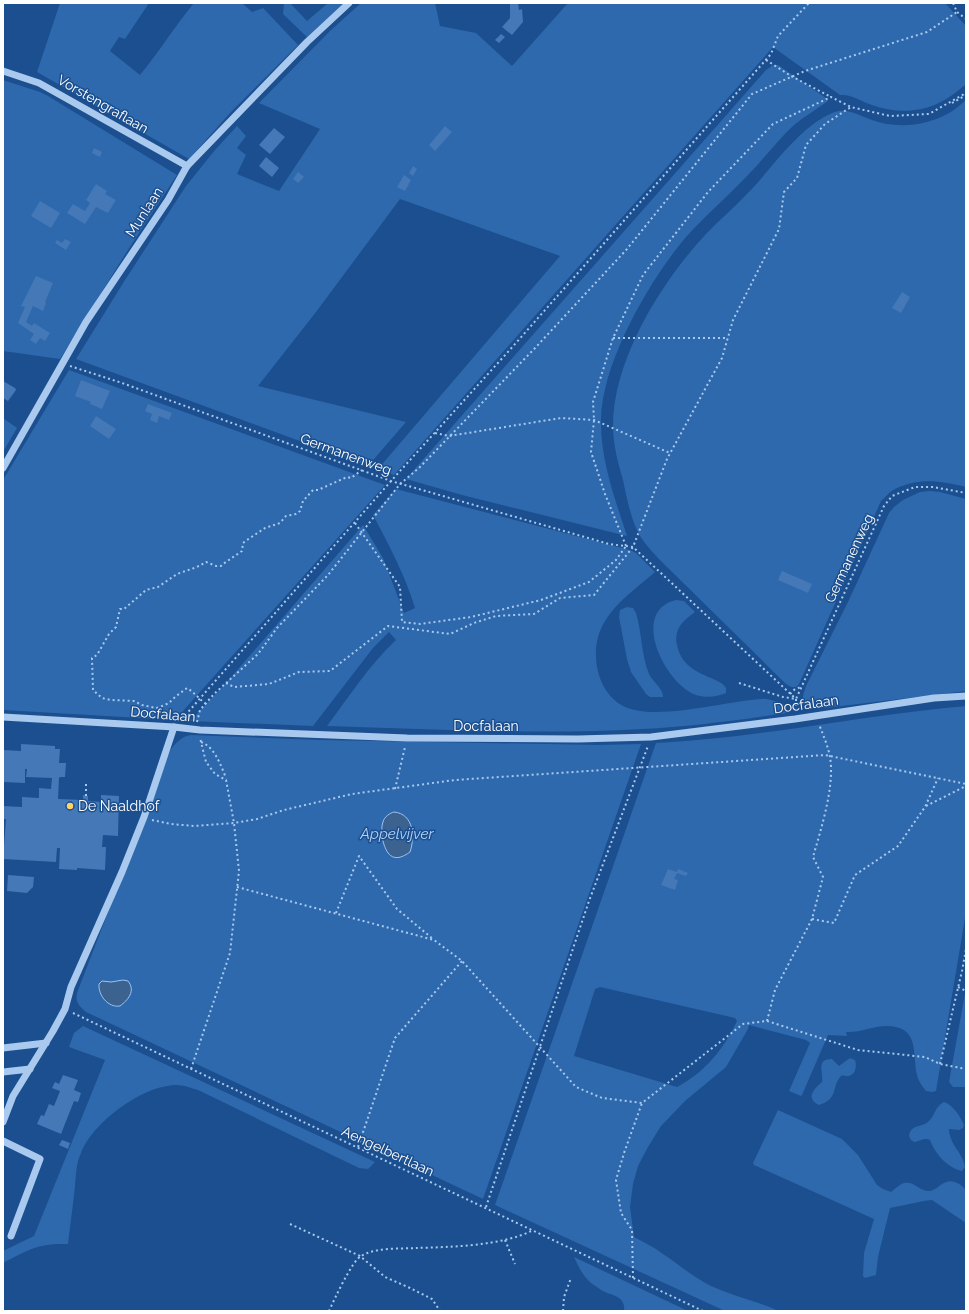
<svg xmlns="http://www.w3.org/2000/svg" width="969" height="1314" font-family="Raleway,sans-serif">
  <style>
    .green { fill: #2e69ad; fill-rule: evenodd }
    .water { fill: #3c6290; stroke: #9cc4f0 }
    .building { fill: #4478b7 }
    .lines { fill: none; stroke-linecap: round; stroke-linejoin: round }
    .path { stroke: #a9c9ee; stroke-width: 2; stroke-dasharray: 2 3; stroke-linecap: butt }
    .minor { stroke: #a9c9ee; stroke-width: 7 }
    .poi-dot { fill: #ffd166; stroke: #1b4f8f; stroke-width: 1.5 }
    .labels { text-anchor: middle; stroke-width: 3; stroke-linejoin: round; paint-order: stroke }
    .street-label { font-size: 14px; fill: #fff; stroke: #1b4f8f }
    .poi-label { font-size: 14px; fill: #fff; stroke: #1b4f8f; text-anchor: start }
    .water-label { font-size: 15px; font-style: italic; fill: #b5d3f5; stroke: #1b4f8f }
  </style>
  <rect width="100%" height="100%" fill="#1b4f8f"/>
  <g class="green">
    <path d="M60 3H149L125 39 119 37 110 51 140 75C159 52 175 26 194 3H242L252 12 263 8 298 45 231 112 189 159 37 72Z"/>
    <path d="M284 3H290L307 21 328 3H344L307 37 283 14Z"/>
    <path d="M361 3H435L440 26 476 33 512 66 568 3H945L966 26V84C960 89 953 95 946 99 924 113 896 114 872 105 860 101 852 94 840 95L773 47 394 475 378 469 560 256 400 199 316 312 258 386 406 422 368 466 76 359 125 280 186 186 215 150 237 126 246 136 237 148 246 155 237 174 279 191 320 129 259 103 330 31Z"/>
    <path d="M773 65H778L826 98 828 101C817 109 805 116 794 125 777 141 763 160 747 176 727 197 706 215 687 236 650 279 602 362 601 419 600 459 615 499 627 536L462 495 406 479 766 70Z"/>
    <path d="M3 80 40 92 48 96 177 175 126 253 60 359 3 351Z"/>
    <path d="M966 100V487C941 481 920 477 895 489 890 491 886 497 881 501L799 684 796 687H791L786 684 665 565C656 556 647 547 640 536 631 520 627 499 623 480 618 463 613 444 613 426 613 359 662 281 706 234 719 220 733 209 746 195 772 169 796 130 830 114 846 106 857 115 872 120 896 129 927 126 949 113 955 110 961 104 966 100Z"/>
    <path d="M69 370 385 485 175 720 3 710V480Z"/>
    <path d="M3 418 17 428 3 452Z"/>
    <path d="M396 489 630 550 636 553 655 572C624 599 589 620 597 667 600 683 608 698 623 706 654 722 725 701 761 699 769 698 779 703 787 705V713C739 720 690 727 642 729 538 735 431 729 327 726 349 697 369 665 396 640L389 632 373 648 313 726 190 721 226 683 363 525 383 558 404 613 415 608C405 575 389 545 373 515Z"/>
    <path d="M930 491 940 492 966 499V691L825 708 806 706C800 700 804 693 806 686L848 602 889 513 894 507 903 500 920 492Z"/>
    <path d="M676 600 684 601 695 612C683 621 674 628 677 645 681 664 694 671 711 678 717 681 722 682 726 688V693C717 697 705 698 696 695 665 684 629 611 676 600Z"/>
    <path d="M627 607 633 608 636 613C642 633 641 654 649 674 653 682 663 688 663 697H650L646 694 631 672 627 659 619 617 620 610Z"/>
    <path d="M966 706V912L936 1091 932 1092 926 1091C923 1087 918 1081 917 1075 912 1052 920 1026 886 1026 872 1026 860 1033 846 1032L847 1036 828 1035 802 1095 801 1096 789 1091 810 1043 806 1040 749 1025 748 1029 726 1067 685 1101 661 1126 648 1147 638 1166 633 1184 630 1207 634 1237C643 1242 654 1247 663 1254 678 1264 692 1276 709 1285 731 1296 755 1300 778 1311H725L495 1205 656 743C760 738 862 715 966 706ZM600 987 735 1018 737 1021C724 1049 704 1073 677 1087L574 1056 595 989Z"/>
    <path d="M191 735 320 740 599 745 641 744 483 1199 86 1012C79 1006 75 1002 77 993 99 935 122 877 144 819 153 797 158 771 170 751 175 743 182 736 191 735ZM409 820 413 837 386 851 382 837V828Z"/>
    <path d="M966 988V1087H953L949 1082Z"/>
    <path d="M83 1026 375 1162 368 1169 359 1168 198 1090C191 1088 184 1085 177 1085 143 1085 93 1122 81 1153 76 1163 76 1176 75 1186 73 1206 70 1225 68 1244 38 1243 28 1250 3 1263V1251L34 1236 105 1060 69 1047 74 1033Z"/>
    <path d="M850 1058 855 1060C857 1066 856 1076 847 1076 845 1076 843 1075 841 1076 831 1087 839 1099 819 1105 805 1098 814 1089 822 1082 824 1072 815 1059 832 1059L839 1066Z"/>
    <path d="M944 1102C953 1105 960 1116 964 1125L963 1128 959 1130 949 1129C949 1144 963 1153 965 1167L962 1171C948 1168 935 1154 930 1140 924 1137 921 1141 914 1142L911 1140 909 1136C911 1124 920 1128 928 1122 935 1116 935 1106 944 1102Z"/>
    <path d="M778 1110 842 1139 858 1155 877 1185 883 1189 891 1192C895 1189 900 1184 904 1183 915 1181 920 1192 930 1191 936 1190 939 1185 944 1183 952 1178 961 1184 966 1190V1223L932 1200 924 1201 890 1208 878 1257 876 1275 865 1278 863 1276 864 1253 874 1219 754 1165 753 1163Z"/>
    <path d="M574 1257 688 1311H624C626 1295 611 1296 601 1290 598 1288 594 1285 591 1283 583 1276 578 1266 574 1257Z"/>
  </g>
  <g class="water">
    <path d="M394 812C414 814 415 837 410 852 395 863 387 857 383 841 382 835 381 827 383 822 384 817 390 813 394 812Z"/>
    <path d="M123 980 128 981C136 991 128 1000 120 1006 108 1008 98 995 99 984L102 981 111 982Z"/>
  </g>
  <g class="building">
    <path d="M510 3H518L519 10 522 9 523 22 512 35 502 27 510 18Z"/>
    <path d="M501 34 505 37 499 43 495 40Z"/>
    <path d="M445 126 452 132 435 151 429 145Z"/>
    <path d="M274 128 285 137 270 154 259 145Z"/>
    <path d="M94 148 102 152 100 157 92 153Z"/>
    <path d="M266 157 279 168 272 177 259 166Z"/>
    <path d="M413 166 417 169 413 176 409 173Z"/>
    <path d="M298 172 304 177 298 183 293 179Z"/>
    <path d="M404 175 411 180 405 191 397 187Z"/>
    <path d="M96 184 107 191 105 194 116 200 108 213 96 207 85 224 67 213 73 204 85 211 90 203 86 200Z"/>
    <path d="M40 201 60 213 51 228 31 216Z"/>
    <path d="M65 239 71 242 66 250 55 243 57 240 62 243Z"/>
    <path d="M36 276 53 283 45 302 46 303 43 311 33 306 26 322 32 326 34 323 50 333 45 341 40 338 36 344 30 340 34 334 18 323 25 307 21 306Z"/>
    <path d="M902 292 910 297 901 313 892 308Z"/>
    <path d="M81 380 110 391 102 409 90 404 91 402 75 396Z"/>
    <path d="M3 381 15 388 16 390 8 401 3 398Z"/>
    <path d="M148 404 172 413 169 420 159 416 157 423 150 420 152 414 145 411Z"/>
    <path d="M96 416 116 429 109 439 90 426Z"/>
    <path d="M782 571 812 584 808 593 778 580Z"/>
    <path d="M21 744 55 746V749H60L59 763H66L65 777H60L59 778 58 799 83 800V795L88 796V801L101 802V795L119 796 118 836 103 835 102 847H106L105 870 77 868V870L59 869 60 848H57L56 862 3 859 6 819H3V806L22 807V797L39 798V788L51 789 52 778 26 777 27 769H25V783L3 782V750L21 751Z"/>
    <path d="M668 869 677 872 678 869 688 873 686 876 677 873 674 879 678 880 675 890 661 885Z"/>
    <path d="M8 875 34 877 33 887 27 893 7 891Z"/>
    <path d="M63 1075 78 1080 74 1090 81 1093 78 1102 74 1101 61 1134 37 1124 41 1115 44 1116 49 1104 54 1106 60 1091 52 1088 55 1082 59 1084Z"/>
    <path d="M62 1140 70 1143 68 1149 59 1145Z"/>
  </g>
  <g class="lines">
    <g class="path">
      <path d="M953 3 957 12 966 19"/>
      <path d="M766 60 791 76 831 97"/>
      <path d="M952 103 966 95"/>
      <path d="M613 338H728"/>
      <path d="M70 366 122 383 391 481 609 544 633 547 796 699V710"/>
      <path d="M435 433 449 436 561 418 594 420 670 453"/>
      <path d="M355 523 400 587 402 622 420 624 471 617 541 600 589 582 616 560 626 546"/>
      <path d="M626 546 605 494 591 452 594 420 593 402 613 338 643 275 708 192 773 124 831 97 851 107 890 116 929 114 966 93"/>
      <path d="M226 683 234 687 269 684 299 672 330 671 388 626 450 634 474 623 496 616 534 614 560 598 594 595 633 547 667 459 722 358 733 320 779 229 784 192 797 178 806 145 825 124 851 107"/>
      <path d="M739 683 783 697 796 699 884 506 892 496 915 487H933L966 493"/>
      <path d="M790 694 795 689 801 687"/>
      <path d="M206 704C199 699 195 693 187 688L175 697 169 703 160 707 156 708 142 705 134 701 111 700 102 698 93 690 92 658 97 655 109 634 116 627 120 609H124L146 590 158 587 177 574 197 567 206 562 216 566H221L223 564 242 551 243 543 247 540 265 528 280 523 286 516 296 514 300 511 303 501 313 490H318L347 477 351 478 362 470"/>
      <path d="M182 719 391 481 516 343 771 54 778 36 809 3"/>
      <path d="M197 722 200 710 214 694 258 654 277 628 328 575 400 484 420 467 536 347 627 249 752 94 805 71 927 32 957 12"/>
      <path d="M201 742C215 747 221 766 226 778"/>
      <path d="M395 789 405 747"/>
      <path d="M86 796V784"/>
      <path d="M926 806 966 786"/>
      <path d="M152 820 171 824 194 826 234 823 257 819 284 810 352 794 455 780 825 755 966 784"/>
      <path d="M237 887 434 940 462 961 576 1087 602 1098 642 1103 743 1024 767 1021 858 1050 925 1057 940 1064 966 1069"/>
      <path d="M336 913 359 856 397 909 433 939"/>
      <path d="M812 919 834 923 855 875 898 846 925 807 938 778"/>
      <path d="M958 987 966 991"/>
      <path d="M73 1013 703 1311"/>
      <path d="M767 1021 775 990 812 919 823 877 813 857C821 829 835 786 830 757 828 746 823 735 819 724"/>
      <path d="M940 1064 962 971 966 949"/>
      <path d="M191 1069 230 953 239 871 234 823 226 780 215 774 206 762 200 738"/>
      <path d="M358 1147 395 1038 462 961"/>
      <path d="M486 1207 589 901 648 746"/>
      <path d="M290 1224 360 1256 385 1277 410 1288 432 1299 440 1311"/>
      <path d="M505 1240 515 1264"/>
      <path d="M633 1278 632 1230 621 1213 616 1180 624 1153 642 1103"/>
      <path d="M329 1311C334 1300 352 1261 361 1256 377 1247 398 1249 416 1248 450 1247 503 1246 533 1230"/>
      <path d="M563 1311 564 1297 571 1278"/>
    </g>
    <g class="minor">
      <path d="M3 71 39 83 187 166"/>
      <path d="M3 468 86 322 168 200 187 166 307 42 349 3"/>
      <path d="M3 717 174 727 200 730 407 738 578 739 651 737 795 719 934 698 966 696"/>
      <path d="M3 1048 46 1043"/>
      <path d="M3 1072 30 1069"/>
      <path d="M3 1122 13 1096 53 1031 65 1009 71 987 122 872 144 817 174 727"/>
      <path d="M3 1141 40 1159 11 1236"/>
    </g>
  </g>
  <circle class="poi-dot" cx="70" cy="806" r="4"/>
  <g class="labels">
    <g class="street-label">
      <text transform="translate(103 104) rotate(30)" y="5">Vorstengraflaan</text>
      <text transform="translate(144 212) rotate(-57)" y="5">Munlaan</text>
      <text transform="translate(346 454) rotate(20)" y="5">Germanenweg</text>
      <text transform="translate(849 558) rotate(-65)" y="5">Germanenweg</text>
      <text transform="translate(806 704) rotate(-8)" y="5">Docfalaan</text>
      <text transform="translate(163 714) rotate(5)" y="5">Docfalaan</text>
      <text x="486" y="731">Docfalaan</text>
      <text transform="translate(388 1151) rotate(25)" y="5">Aengelbertlaan</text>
    </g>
    <g class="poi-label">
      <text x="78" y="811">De Naaldhof</text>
    </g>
    <g class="water-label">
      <text x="397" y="839">Appelvijver</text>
    </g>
  </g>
  <rect width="969" height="1314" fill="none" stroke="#ffffff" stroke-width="8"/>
</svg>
